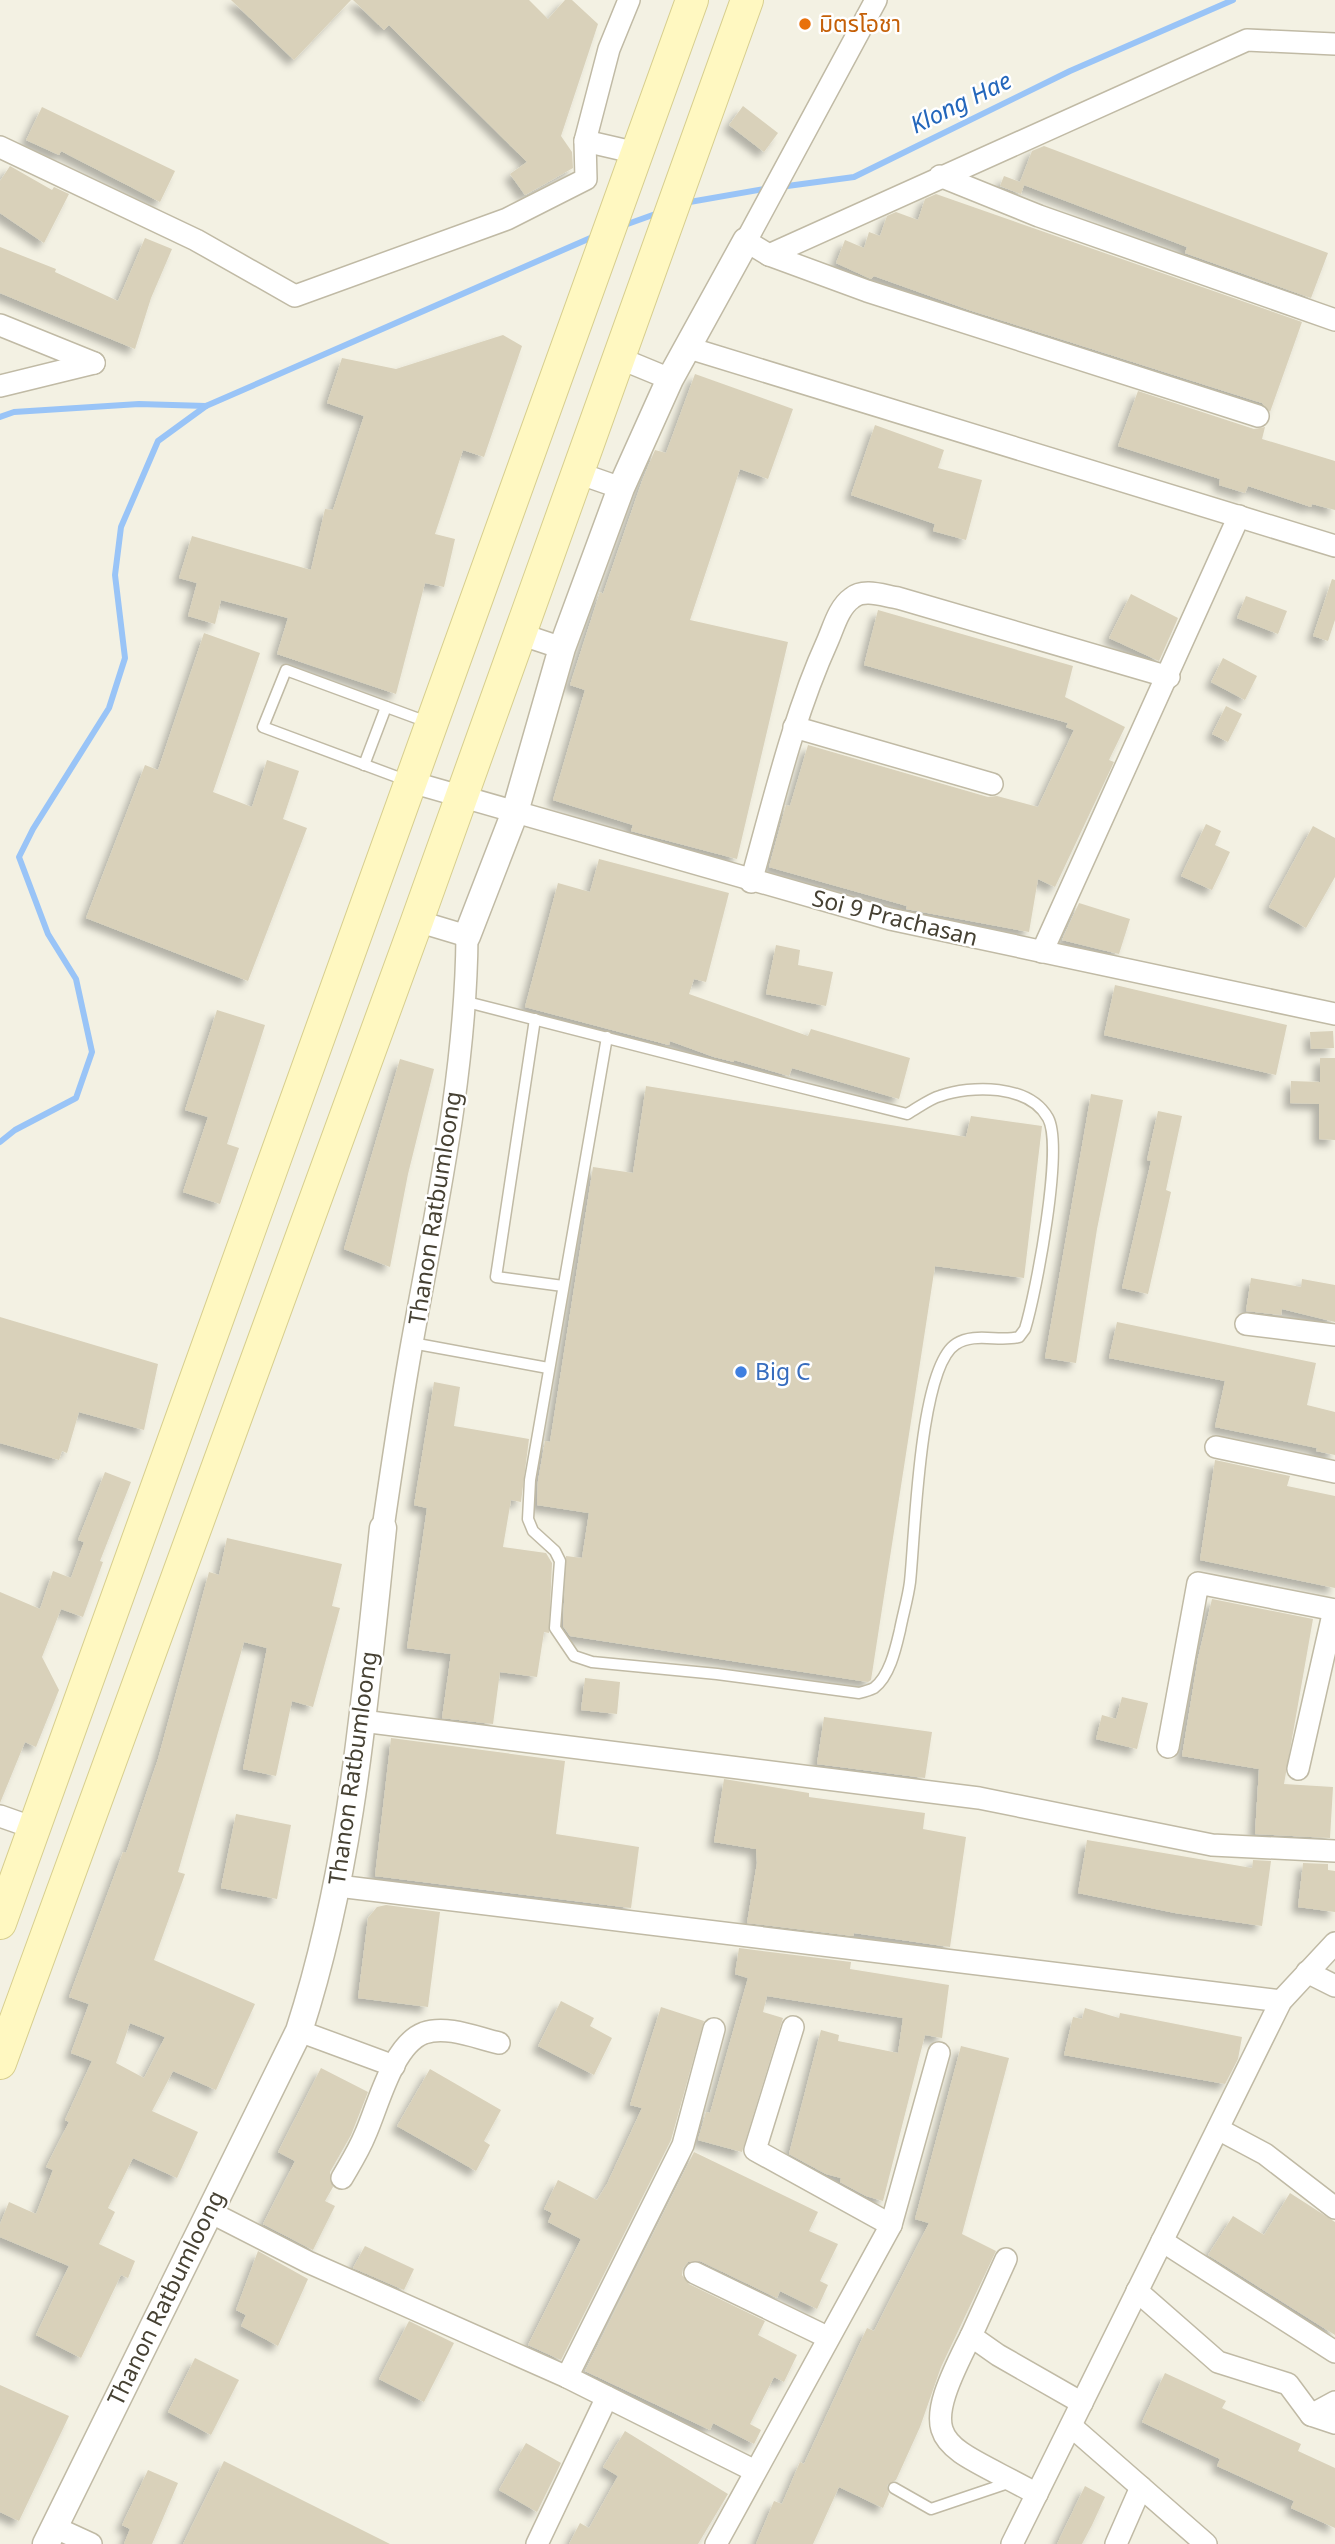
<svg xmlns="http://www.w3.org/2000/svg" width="1335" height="2544" font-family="'Noto Sans','Noto Sans Thai',sans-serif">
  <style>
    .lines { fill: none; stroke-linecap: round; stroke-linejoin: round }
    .stream { stroke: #99c4f7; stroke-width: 6 }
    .building { fill: #d9d1ba; fill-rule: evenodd; filter: url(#shadow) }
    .service-casing { stroke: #c0baa5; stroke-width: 13 }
    .minor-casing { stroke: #c0baa5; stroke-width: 24 }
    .tertiary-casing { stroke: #c0baa5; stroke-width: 29 }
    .secondary-casing { stroke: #d7ce8e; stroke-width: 34 }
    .service { stroke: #fff; stroke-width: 10 }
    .minor { stroke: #fff; stroke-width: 21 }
    .tertiary { stroke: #fff; stroke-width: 26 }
    .secondary { stroke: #fff8c1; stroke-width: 32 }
    .food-dot { fill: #e8710a; stroke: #fff; stroke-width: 2.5 }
    .shop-dot { fill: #3f7fe0; stroke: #fff; stroke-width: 2.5 }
    .labels { text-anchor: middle; stroke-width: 5; stroke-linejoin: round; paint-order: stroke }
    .food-label { font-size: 23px; fill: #c56008; stroke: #fff; text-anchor: start }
    .street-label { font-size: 23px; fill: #464133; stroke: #fff }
    .shop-label { font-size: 23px; fill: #366cbe; stroke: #fff; text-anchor: start }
    .water-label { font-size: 24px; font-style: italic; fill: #2366bb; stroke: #fff }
  </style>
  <defs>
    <filter id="shadow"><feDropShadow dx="-6" dy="6" stdDeviation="3.5" flood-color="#0004"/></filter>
  </defs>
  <rect width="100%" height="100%" fill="#f3f1e3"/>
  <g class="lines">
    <g class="stream">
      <path d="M780 187 854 177 1070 71 1233 0"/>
      <path d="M684 203 770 188"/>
      <path d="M622 226 661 212"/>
      <path d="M0 417 14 412 139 404 206 406 595 236"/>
      <path d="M0 1142 15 1130 76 1098 92 1052 76 979 48 934 19 857 33 829 109 708 125 658 115 575 121 527 158 441 206 406"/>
    </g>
  </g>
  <g class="building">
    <path d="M231 0H351L294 60Z"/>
    <path d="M353 0H529L548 19 565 0H572L598 24 561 136 572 152 573 168 525 195 510 174 527 162 389 25 384 30Z"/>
    <path d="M743 106 778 133 764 152 729 125Z"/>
    <path d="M42 107 175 171 160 202 61 151 59 155 26 140Z"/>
    <path d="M1044 146 1328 253 1311 298 1185 253 1187 247 1024 185 1021 194 1000 186 1004 176 1020 182 1032 151Z"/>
    <path d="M10 166 52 190 54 187 69 194 44 243 0 213V181Z"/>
    <path d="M936 194 1302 322 1270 412 1262 403 969 310 874 276 871 279 836 263 845 240 864 248 869 232 880 236 887 216 896 212 918 220 925 199Z"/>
    <path d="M145 238 172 249 151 298 135 349 0 293V247L56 269 55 272 118 301Z"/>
    <path d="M503 335 522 346 484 457 463 450 435 534 455 539 444 587 425 583 396 694 277 654 288 618 221 600 215 624 188 616 197 583 179 578 192 536 311 570 325 509 333 510 364 416 327 403 342 358 396 369Z"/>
    <path d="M695 374 793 409 768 479 740 469 690 620 788 642 737 859 631 831 633 825 553 800 585 690 570 685 600 592 603 594 642 481 655 450 666 453Z"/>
    <path d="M1138 391 1254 429 1265 427 1262 439 1335 461V510L1312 504 1311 507 1248 486 1245 493 1219 485 1220 479 1118 446Z"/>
    <path d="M875 425 944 450 938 468 982 480 966 540 933 531 935 524 851 495Z"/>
    <path d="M1332 579 1335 580V620L1328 641 1313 636Z"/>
    <path d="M1131 594 1178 618 1159 661 1109 638Z"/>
    <path d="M1246 596 1287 611 1278 634 1237 618Z"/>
    <path d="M878 610 1073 666 1065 697 1125 727 1109 760 1114 762 1055 887 1038 879 1029 932 906 909 907 906 769 867 786 805 790 806 808 745 988 797 997 796 1038 807 1074 730 1066 727 1068 723 864 665Z"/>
    <path d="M204 633 260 653 213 792 252 807 267 760 299 771 283 819 307 828 248 981 86 918 145 765 158 770Z"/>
    <path d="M1223 658 1257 676 1245 700 1211 682Z"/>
    <path d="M1226 706 1242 714 1228 742 1212 734Z"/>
    <path d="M1206 824 1221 831 1215 845 1230 852 1212 890 1181 876Z"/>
    <path d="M1313 826 1335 838V877L1306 928 1269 907Z"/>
    <path d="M599 859 729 893 706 982 694 979 689 994 808 1036 811 1029 910 1058 899 1099 792 1068 789 1076 734 1060V1062L714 1057 670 1041 669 1045 525 1007 558 883 590 892Z"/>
    <path d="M1079 903 1130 919 1119 954 1062 940Z"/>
    <path d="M776 945 800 950 798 965 833 972 826 1006 766 994Z"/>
    <path d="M1115 985 1287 1025 1276 1075 1104 1035Z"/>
    <path d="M217 1010 265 1025 227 1144 239 1148 220 1204 183 1192 208 1117 185 1110Z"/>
    <path d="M1333 1031 1334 1048 1311 1049 1310 1032Z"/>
    <path d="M1320 1058H1335V1140L1319 1139V1104L1290 1103 1291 1081 1320 1082Z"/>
    <path d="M400 1059 434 1069 408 1174 390 1267 344 1249Z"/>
    <path d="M646 1086 966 1137 971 1116 1042 1126 1024 1278 935 1266 871 1680 868 1682 570 1636 563 1626 566 1556 582 1558 589 1513 537 1505 538 1481 545 1441 550 1442 593 1167 633 1173Z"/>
    <path d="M1091 1094 1123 1100 1097 1229 1076 1363 1045 1358Z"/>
    <path d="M1158 1111 1182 1116 1166 1190 1171 1192 1148 1294 1122 1288 1151 1161 1147 1160Z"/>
    <path d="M1251 1278 1301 1287 1302 1279 1335 1285V1322L1282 1309 1281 1315 1246 1311Z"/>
    <path d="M0 1317 158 1364 144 1430 79 1412 67 1453 62 1451 59 1460 0 1443Z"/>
    <path d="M1117 1322 1316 1363 1307 1405 1335 1412V1455L1316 1451 1317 1448 1215 1427 1225 1381 1109 1358Z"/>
    <path d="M434 1382 460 1387 454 1426 529 1439 521 1502 511 1500 503 1547 546 1553 552 1563 549 1633 544 1632 537 1677 500 1672 493 1724 442 1718 451 1654 407 1648 427 1508 414 1505Z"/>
    <path d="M1215 1460 1290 1476 1287 1486 1335 1496V1588L1200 1560Z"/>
    <path d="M105 1472 131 1482 100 1561 103 1562 83 1617 61 1609 42 1657 59 1690 36 1747 25 1742 0 1803V1592L40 1609 53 1571 71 1578 84 1542 78 1540Z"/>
    <path d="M227 1538 342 1564 332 1606 340 1608 313 1707 292 1701 276 1776 243 1769 267 1648 244 1642 178 1872 185 1874 154 1960 255 2004 216 2090 173 2071 152 2111 198 2132 177 2178 133 2158 108 2208 115 2212 99 2244 135 2261 128 2278 121 2275 81 2358 36 2335 69 2266 0 2237V2224L9 2202 36 2214 53 2170 46 2167 69 2122 65 2120 92 2061 71 2053 89 2004 69 1997 123 1852 126 1853 158 1759 209 1572 219 1575ZM130 2023 165 2037 144 2078 116 2063Z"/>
    <path d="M1212 1599 1313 1619 1284 1784 1333 1787 1330 1838 1255 1834 1259 1769 1182 1756 1198 1658Z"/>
    <path d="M585 1678 620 1682 617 1714 581 1710Z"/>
    <path d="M1122 1697 1148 1703 1137 1749 1096 1739 1102 1715 1116 1719Z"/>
    <path d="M824 1717 932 1732 925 1778 817 1764Z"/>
    <path d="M391 1738 565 1761 556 1834 639 1847 631 1908 375 1876Z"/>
    <path d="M724 1779 809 1793V1797L925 1813 923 1829 966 1837 950 1947 854 1933 853 1936 747 1923 757 1863 756 1849 714 1842Z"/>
    <path d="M236 1814 291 1825 277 1899 221 1888Z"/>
    <path d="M1087 1840 1252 1868 1253 1860 1271 1861 1262 1926 1175 1913 1078 1893Z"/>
    <path d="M1303 1863 1328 1864V1870L1335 1871V1912L1298 1907Z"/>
    <path d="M386 1905 440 1912 428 2007 358 1998 368 1918 377 1907Z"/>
    <path d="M739 1948 851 1962 850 1969 949 1985 942 2038 925 2035 883 2201 866 2196 840 2182 841 2178 826 2174 789 2154 821 2030 839 2035 838 2041 898 2053 903 2018 767 1996 763 2012 783 2018 742 2152 698 2140 706 2112 710 2113 748 1978 735 1974Z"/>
    <path d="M561 2001 594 2018 590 2026 612 2038 594 2075 538 2046Z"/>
    <path d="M661 2007 704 2021 671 2140 561 2360 528 2345 581 2239 548 2222 552 2213 544 2209 558 2180 597 2200 607 2184 642 2108 630 2105Z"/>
    <path d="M1085 2008 1119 2018 1120 2013 1242 2037 1238 2059 1225 2084 1064 2055 1073 2017 1082 2019Z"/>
    <path d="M961 2046 1009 2058 962 2234 996 2251 941 2367 920 2427 896 2480 887 2485 889 2494 883 2508 839 2487 813 2544H756L774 2501 782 2504 800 2462 804 2464 867 2328 874 2331 929 2223 915 2219Z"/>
    <path d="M321 2068 368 2092 351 2135 330 2172 333 2187 325 2201 335 2206 313 2250 263 2224 295 2161 278 2152Z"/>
    <path d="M430 2069 501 2110 484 2141 490 2145 476 2171 397 2126Z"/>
    <path d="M694 2152 818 2212 809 2231 838 2244 820 2281 828 2285 817 2309 780 2291 777 2298 700 2261 688 2262 683 2268 682 2275 689 2284 765 2321 758 2335 797 2355 784 2382 774 2377 750 2424 761 2430 754 2444 713 2423 710 2430 585 2371Z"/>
    <path d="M1290 2193 1335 2222V2335L1208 2255 1233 2216 1264 2235Z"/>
    <path d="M365 2246 414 2269 404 2290 353 2268Z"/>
    <path d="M258 2251 308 2279 278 2346 241 2326 246 2315 236 2310Z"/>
    <path d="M409 2321 454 2343 424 2402 379 2379Z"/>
    <path d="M195 2358 239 2380 211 2435 168 2412Z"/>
    <path d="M1165 2373 1226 2401 1222 2408 1301 2444 1298 2451 1335 2468V2528L1291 2508 1294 2501 1217 2466 1220 2459 1142 2422Z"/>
    <path d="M0 2385 69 2416 19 2521 0 2512Z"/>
    <path d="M625 2431 728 2494 698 2544H569L580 2523 589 2528 618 2476 603 2467Z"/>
    <path d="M526 2443 561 2463 537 2512 499 2490Z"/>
    <path d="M224 2461 390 2544H183Z"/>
    <path d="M148 2470 178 2483 152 2544H124L130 2529 122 2525Z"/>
    <path d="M1085 2486 1105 2497 1092 2525 1082 2544H1057Z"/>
  </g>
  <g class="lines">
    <g class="service-casing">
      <g id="service">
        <path d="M364 765 386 707"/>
        <path d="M408 781 263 727 286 670 430 723"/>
        <path d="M467 1002C614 1039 760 1078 907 1114 918 1108 929 1099 940 1096 971 1085 1029 1084 1048 1118 1064 1147 1036 1293 1025 1329L1019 1337C999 1342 974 1332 956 1344 919 1367 915 1536 910 1582 908 1598 903 1614 900 1630 896 1647 890 1676 874 1688 870 1690 863 1692 859 1693L717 1674 592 1662 574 1656 555 1628 560 1561 555 1551 533 1531 528 1519 530 1480 607 1037"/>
        <path d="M535 1019 496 1277 563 1286"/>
        <path d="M412 1343 548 1368"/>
        <path d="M894 2488 931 2509 1011 2482"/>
      </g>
    </g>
    <g class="minor-casing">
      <g id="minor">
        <path d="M876 0 746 241 769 255 1247 40 1335 44"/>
        <path d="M585 141 637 153"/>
        <path d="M0 147 196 240 295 296 507 219 586 179 585 141 609 49 629 0"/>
        <path d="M940 176 1039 216 1335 320"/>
        <path d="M769 255 867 291 1258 416"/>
        <path d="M0 325 94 363"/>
        <path d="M689 348 1335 546"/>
        <path d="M619 358 670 379"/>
        <path d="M0 386 94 363"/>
        <path d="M578 473 621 488"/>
        <path d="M520 634 562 648"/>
        <path d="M794 727 992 784"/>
        <path d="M411 782 890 919 1335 1014"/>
        <path d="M751 882C774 800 793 717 828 640 834 626 839 607 852 598 864 588 884 596 898 598L1169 677"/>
        <path d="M1042 952 1239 516"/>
        <path d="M1246 1324 1335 1335"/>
        <path d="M1216 1447 1335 1472"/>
        <path d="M383 1528C392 1466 401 1404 412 1343 436 1209 466 1073 467 936L417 921"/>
        <path d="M362 1721 979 1798 1212 1845 1335 1851"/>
        <path d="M1168 1747 1198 1583 1335 1610"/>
        <path d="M1298 1769 1334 1610"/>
        <path d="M0 1816 34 1828"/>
        <path d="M338 1886 1281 2001"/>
        <path d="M1307 1972 1335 1986"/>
        <path d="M793 2027 755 2150 891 2225"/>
        <path d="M299 2031 394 2066"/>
        <path d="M1218 2129 1265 2154 1335 2208"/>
        <path d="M342 2178C350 2164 359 2150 365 2135 378 2107 392 2045 424 2033 447 2025 477 2038 499 2043"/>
        <path d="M208 2211 308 2262 567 2377 755 2471"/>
        <path d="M1162 2241 1335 2352"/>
        <path d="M695 2273 827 2337"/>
        <path d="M1137 2291 1218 2362 1288 2384 1311 2415"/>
        <path d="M971 2336 1006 2259"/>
        <path d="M567 2377 683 2145 714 2029"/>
        <path d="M1335 2402 1311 2415 1335 2423"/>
        <path d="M1071 2426 1206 2544"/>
        <path d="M1037 2494C939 2440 913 2449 971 2336L998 2355 1082 2403"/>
        <path d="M54 2527 91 2544"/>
        <path d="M537 2544 607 2397"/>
        <path d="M716 2544 891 2225 939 2053"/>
        <path d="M1012 2544 1281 2001 1335 1943"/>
        <path d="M1116 2544 1141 2487"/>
      </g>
    </g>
    <g class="tertiary-casing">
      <g id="tertiary">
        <path d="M467 936 515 812 562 648 621 488 670 379 746 241"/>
        <path d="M46 2544 299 2031C352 1868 365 1697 383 1528"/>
      </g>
    </g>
    <g class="secondary-casing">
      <g id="secondary">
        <path d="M0 1923 692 0"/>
        <path d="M0 2063 417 921 747 0"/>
      </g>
    </g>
    <use href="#service" class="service"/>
    <use href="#minor" class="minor"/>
    <use href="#tertiary" class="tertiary"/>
    <use href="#secondary" class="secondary"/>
  </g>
  <circle class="food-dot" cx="805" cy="24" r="7"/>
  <circle class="shop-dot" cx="741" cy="1372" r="7"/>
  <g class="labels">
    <g class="food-label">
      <text x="819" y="32">มิตรโอชา</text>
    </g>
    <g class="street-label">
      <text transform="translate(895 918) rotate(14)" y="8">Soi 9 Prachasan</text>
      <text transform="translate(435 1208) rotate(-81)" y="8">Thanon Ratbumloong</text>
      <text transform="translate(353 1768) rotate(-82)" y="8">Thanon Ratbumloong</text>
      <text transform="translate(166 2298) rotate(-64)" y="8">Thanon Ratbumloong</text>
    </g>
    <g class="shop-label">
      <text x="755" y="1380">Big C</text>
    </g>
    <g class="water-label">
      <text transform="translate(961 103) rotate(-26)" y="8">Klong Hae</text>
    </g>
  </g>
</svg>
